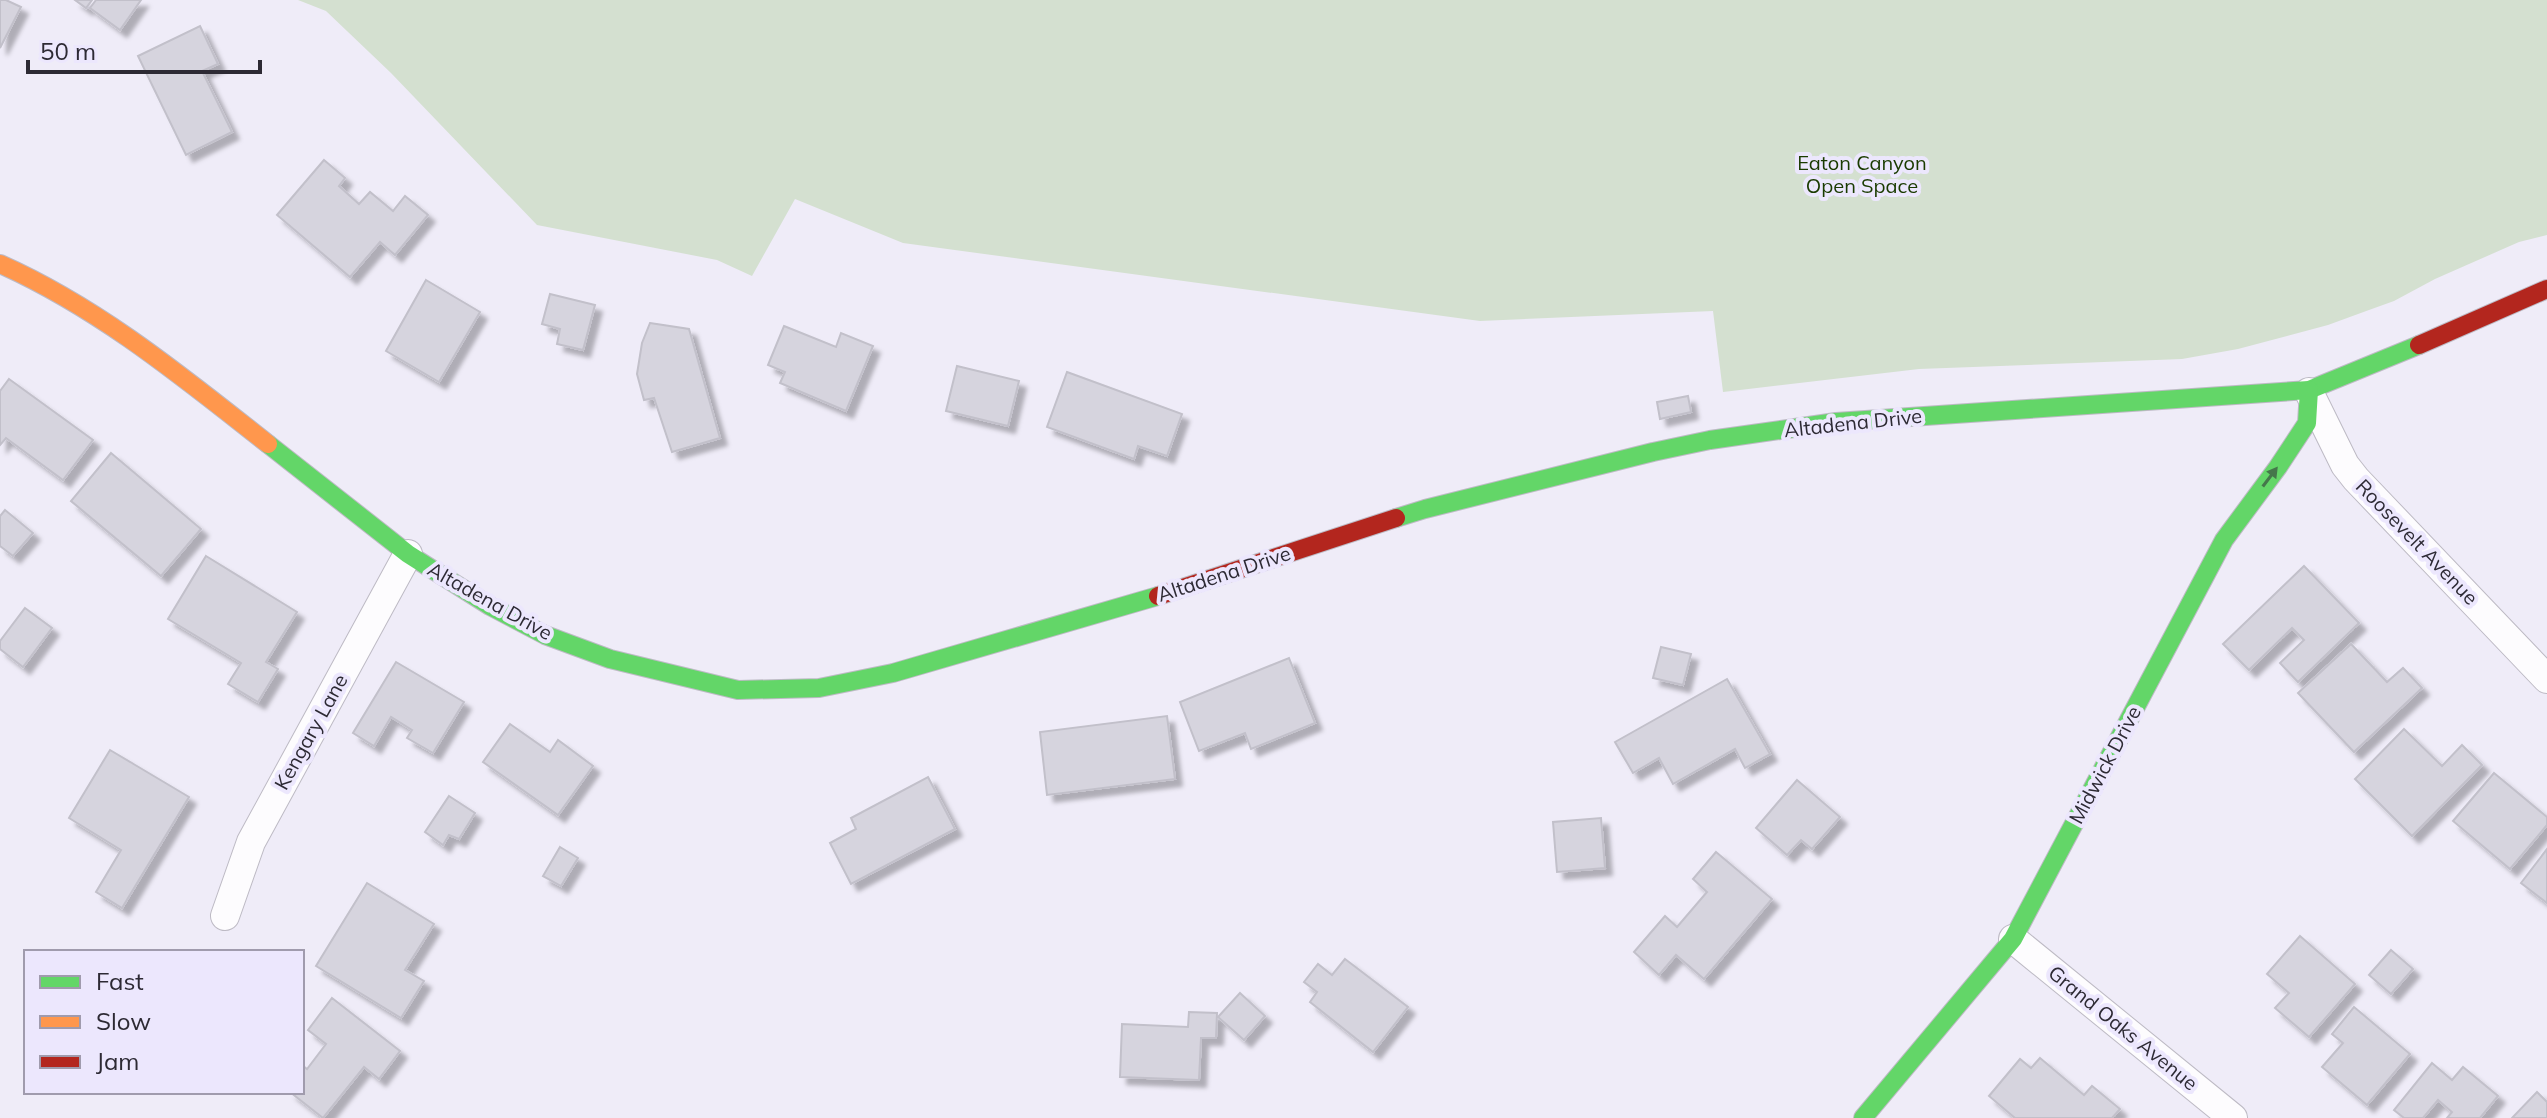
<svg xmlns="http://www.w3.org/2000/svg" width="2547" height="1118" font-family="Mulish,sans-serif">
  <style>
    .green { fill: #d4e0d0 }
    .building { fill: #d6d4de; stroke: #c2c0ca; stroke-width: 2; filter: url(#shadow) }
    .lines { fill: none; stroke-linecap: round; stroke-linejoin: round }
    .street-casing { stroke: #bdbac4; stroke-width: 30 }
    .fast-casing { stroke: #bdbac4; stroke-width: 20 }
    .slow-casing { stroke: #bdbac4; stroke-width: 20 }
    .jam-casing { stroke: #bdbac4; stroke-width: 20 }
    .street { stroke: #fdfcfe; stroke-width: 28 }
    .fast { stroke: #63d668; stroke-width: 18 }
    .slow { stroke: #ff974d; stroke-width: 18 }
    .jam { stroke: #b3261e; stroke-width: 18 }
    .oneway { fill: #45774b }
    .labels { text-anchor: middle; stroke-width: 8; stroke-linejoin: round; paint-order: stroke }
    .park-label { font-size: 20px; fill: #1a3b00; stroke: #ece7fd }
    .street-label { font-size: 20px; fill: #2d2a34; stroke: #ece7fd }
  </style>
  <defs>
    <filter id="shadow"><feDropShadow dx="7" dy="7" stdDeviation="2" flood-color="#0004"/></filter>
  </defs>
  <rect width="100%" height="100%" fill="#efecf8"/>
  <path class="green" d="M298 0H2547V235L2519 242 2435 279 2394 301 2369 310 2328 325 2238 349 2182 359 1919 369 1723 392 1713 311 1480 321 903 243 795 199 752 276 717 260 537 225 391 73 326 11Z"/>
  <g class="building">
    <path d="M0 0H6L21 7 0 48Z"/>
    <path d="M75 0H92L86 8Z"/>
    <path d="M96 0H141L120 30 90 8Z"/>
    <path d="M200 26 218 64 202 71 232 132 186 155 138 56Z"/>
    <path d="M324 160 345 178 339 186 359 204 370 192 393 211 405 196 428 215 395 255 380 242 350 277 277 215Z"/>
    <path d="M426 280 480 312 439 382 386 351Z"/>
    <path d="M550 294 595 305 583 350 557 344 560 329 542 324Z"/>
    <path d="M650 323 689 329 720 438 672 452 654 398 644 400 637 374 642 343Z"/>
    <path d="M784 326 836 347 841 333 873 346 846 411 780 383 785 372 768 365Z"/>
    <path d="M957 366 1019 381 1008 426 946 411Z"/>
    <path d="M1067 372 1182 414 1167 456 1138 446 1134 459 1047 427Z"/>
    <path d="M9 379 93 440 63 480 6 438 0 445V391Z"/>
    <path d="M1688 396 1691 412 1660 419 1657 402Z"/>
    <path d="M111 453 201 529 161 576 71 501Z"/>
    <path d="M5 510 33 533 13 556 0 546V516Z"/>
    <path d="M206 556 297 612 266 662 278 669 258 702 228 684 241 663 168 619Z"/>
    <path d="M2304 566 2359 623 2298 682 2280 663 2304 640 2292 628 2249 670 2223 644Z"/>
    <path d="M25 608 52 628 23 667 0 649V641Z"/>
    <path d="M2351 644 2387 682 2403 668 2422 688 2354 752 2298 693Z"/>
    <path d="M1661 647 1691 654 1683 685 1653 678Z"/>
    <path d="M1289 658 1315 723 1251 749 1245 733 1199 751 1180 702Z"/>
    <path d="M396 662 464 702 433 753 407 738 412 730 391 717 374 746 353 733Z"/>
    <path d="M1727 679 1770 754 1745 768 1735 749 1673 784 1659 758 1633 773 1615 742Z"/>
    <path d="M1167 716 1175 779 1047 795 1040 732Z"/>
    <path d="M510 724 550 752 558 740 593 766 558 815 483 762Z"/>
    <path d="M2404 729 2442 766 2462 745 2482 765 2412 836 2355 779Z"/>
    <path d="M110 750 189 797 122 908 96 892 121 850 69 818Z"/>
    <path d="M2494 773 2547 817V825L2510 869 2453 821Z"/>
    <path d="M928 777 955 829 851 884 830 843 856 829 851 818Z"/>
    <path d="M1797 780 1840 817 1812 849 1801 840 1787 855 1756 828Z"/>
    <path d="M449 796 475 813 459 839 449 835 443 845 425 832Z"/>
    <path d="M1601 818 1605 868 1557 872 1553 822Z"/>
    <path d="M560 847 578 858 561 886 543 876Z"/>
    <path d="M2547 849V903L2521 883Z"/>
    <path d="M1716 852 1772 899 1704 979 1676 955 1659 975 1634 952 1665 916 1677 927 1707 892 1693 879Z"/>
    <path d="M367 883 434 924 405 970 424 981 401 1018 316 966Z"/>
    <path d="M2300 936 2355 984 2309 1037 2275 1008 2289 993 2267 974Z"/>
    <path d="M2391 950 2413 969 2391 994 2369 975Z"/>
    <path d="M1345 959 1408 1007 1373 1052 1310 1002 1317 992 1304 982 1318 964 1332 975Z"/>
    <path d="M1240 993 1265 1016 1244 1040 1218 1017Z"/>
    <path d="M332 998 400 1051 379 1079 364 1067 323 1118 290 1092H302V1065L307 1069 326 1044 308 1030Z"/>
    <path d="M2354 1007 2410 1054 2367 1105 2322 1067 2343 1043 2332 1034Z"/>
    <path d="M1189 1012 1217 1013 1216 1038H1201L1199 1080 1120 1077 1122 1024 1188 1027Z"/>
    <path d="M2040 1058 2084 1095 2092 1086 2120 1109 2112 1118H2015L1989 1096 2020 1059 2031 1068Z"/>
    <path d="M2432 1063 2452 1080 2463 1067 2498 1096 2480 1118H2447L2452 1112 2438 1100 2423 1118H2404L2394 1110Z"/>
    <path d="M2537 1092 2547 1102V1118H2512Z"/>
  </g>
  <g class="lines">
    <g class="street-casing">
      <g id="street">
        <path d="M2309 392 2345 465 2356 479 2547 679"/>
        <path d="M225 916 251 842 408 554"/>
        <path d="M2013 939 2233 1118"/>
      </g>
    </g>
    <g class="fast-casing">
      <g id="fast">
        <path d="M268 444 408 554 490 606 545 635 610 659 738 690 819 688 893 673 1158 596"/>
        <path d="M1396 518 1425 509 1653 452 1710 440 1836 422 2309 390 2419 345"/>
        <path d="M1863 1118 2013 939 2224 540 2278 467 2307 423 2309 390"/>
      </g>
    </g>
    <g class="slow-casing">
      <path id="slow" d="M0 264C99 308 184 378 268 444"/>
    </g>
    <g class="jam-casing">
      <g id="jam">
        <path d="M2419 345 2547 289"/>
        <path d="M1158 596 1396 518"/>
      </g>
    </g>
    <use href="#street" class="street"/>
    <use href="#fast" class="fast"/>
    <use href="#slow" class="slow"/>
    <use href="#jam" class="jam"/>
  </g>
  <defs><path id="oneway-solid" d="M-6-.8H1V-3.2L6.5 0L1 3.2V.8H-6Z" transform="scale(2)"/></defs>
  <use class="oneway" href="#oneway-solid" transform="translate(2270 477) rotate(-53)"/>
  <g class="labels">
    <g class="park-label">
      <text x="1862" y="170">Eaton Canyon<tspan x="1862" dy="23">Open Space</tspan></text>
    </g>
    <g class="street-label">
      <text transform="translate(1853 423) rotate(-6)" y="7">Altadena Drive</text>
      <text transform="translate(2417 542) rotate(46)" y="7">Roosevelt Avenue</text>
      <text transform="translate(1224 574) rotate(-18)" y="7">Altadena Drive</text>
      <text transform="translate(490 601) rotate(29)" y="7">Altadena Drive</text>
      <text transform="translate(311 732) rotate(-61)" y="7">Kengary Lane</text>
      <text transform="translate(2105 765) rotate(-62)" y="7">Midwick Drive</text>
      <text transform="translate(2123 1028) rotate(39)" y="7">Grand Oaks Avenue</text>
    </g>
  </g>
  <rect x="24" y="950" width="280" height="144" fill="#ece7fd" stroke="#a09bad" stroke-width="2"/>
  <rect x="40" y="976" width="40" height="12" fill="#63d668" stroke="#a09bad" stroke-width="2"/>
  <text x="96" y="990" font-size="24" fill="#2d2a34">Fast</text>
  <rect x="40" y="1016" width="40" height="12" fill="#ff974d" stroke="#a09bad" stroke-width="2"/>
  <text x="96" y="1030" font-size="24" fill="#2d2a34">Slow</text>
  <rect x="40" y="1056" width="40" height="12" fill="#b3261e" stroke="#a09bad" stroke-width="2"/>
  <text x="96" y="1070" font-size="24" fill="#2d2a34">Jam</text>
  <path d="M28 60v12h232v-12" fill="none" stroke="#2d2a34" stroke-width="4"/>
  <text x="40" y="60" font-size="24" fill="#2d2a34" stroke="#ece7fd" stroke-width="6" paint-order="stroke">50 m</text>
</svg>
